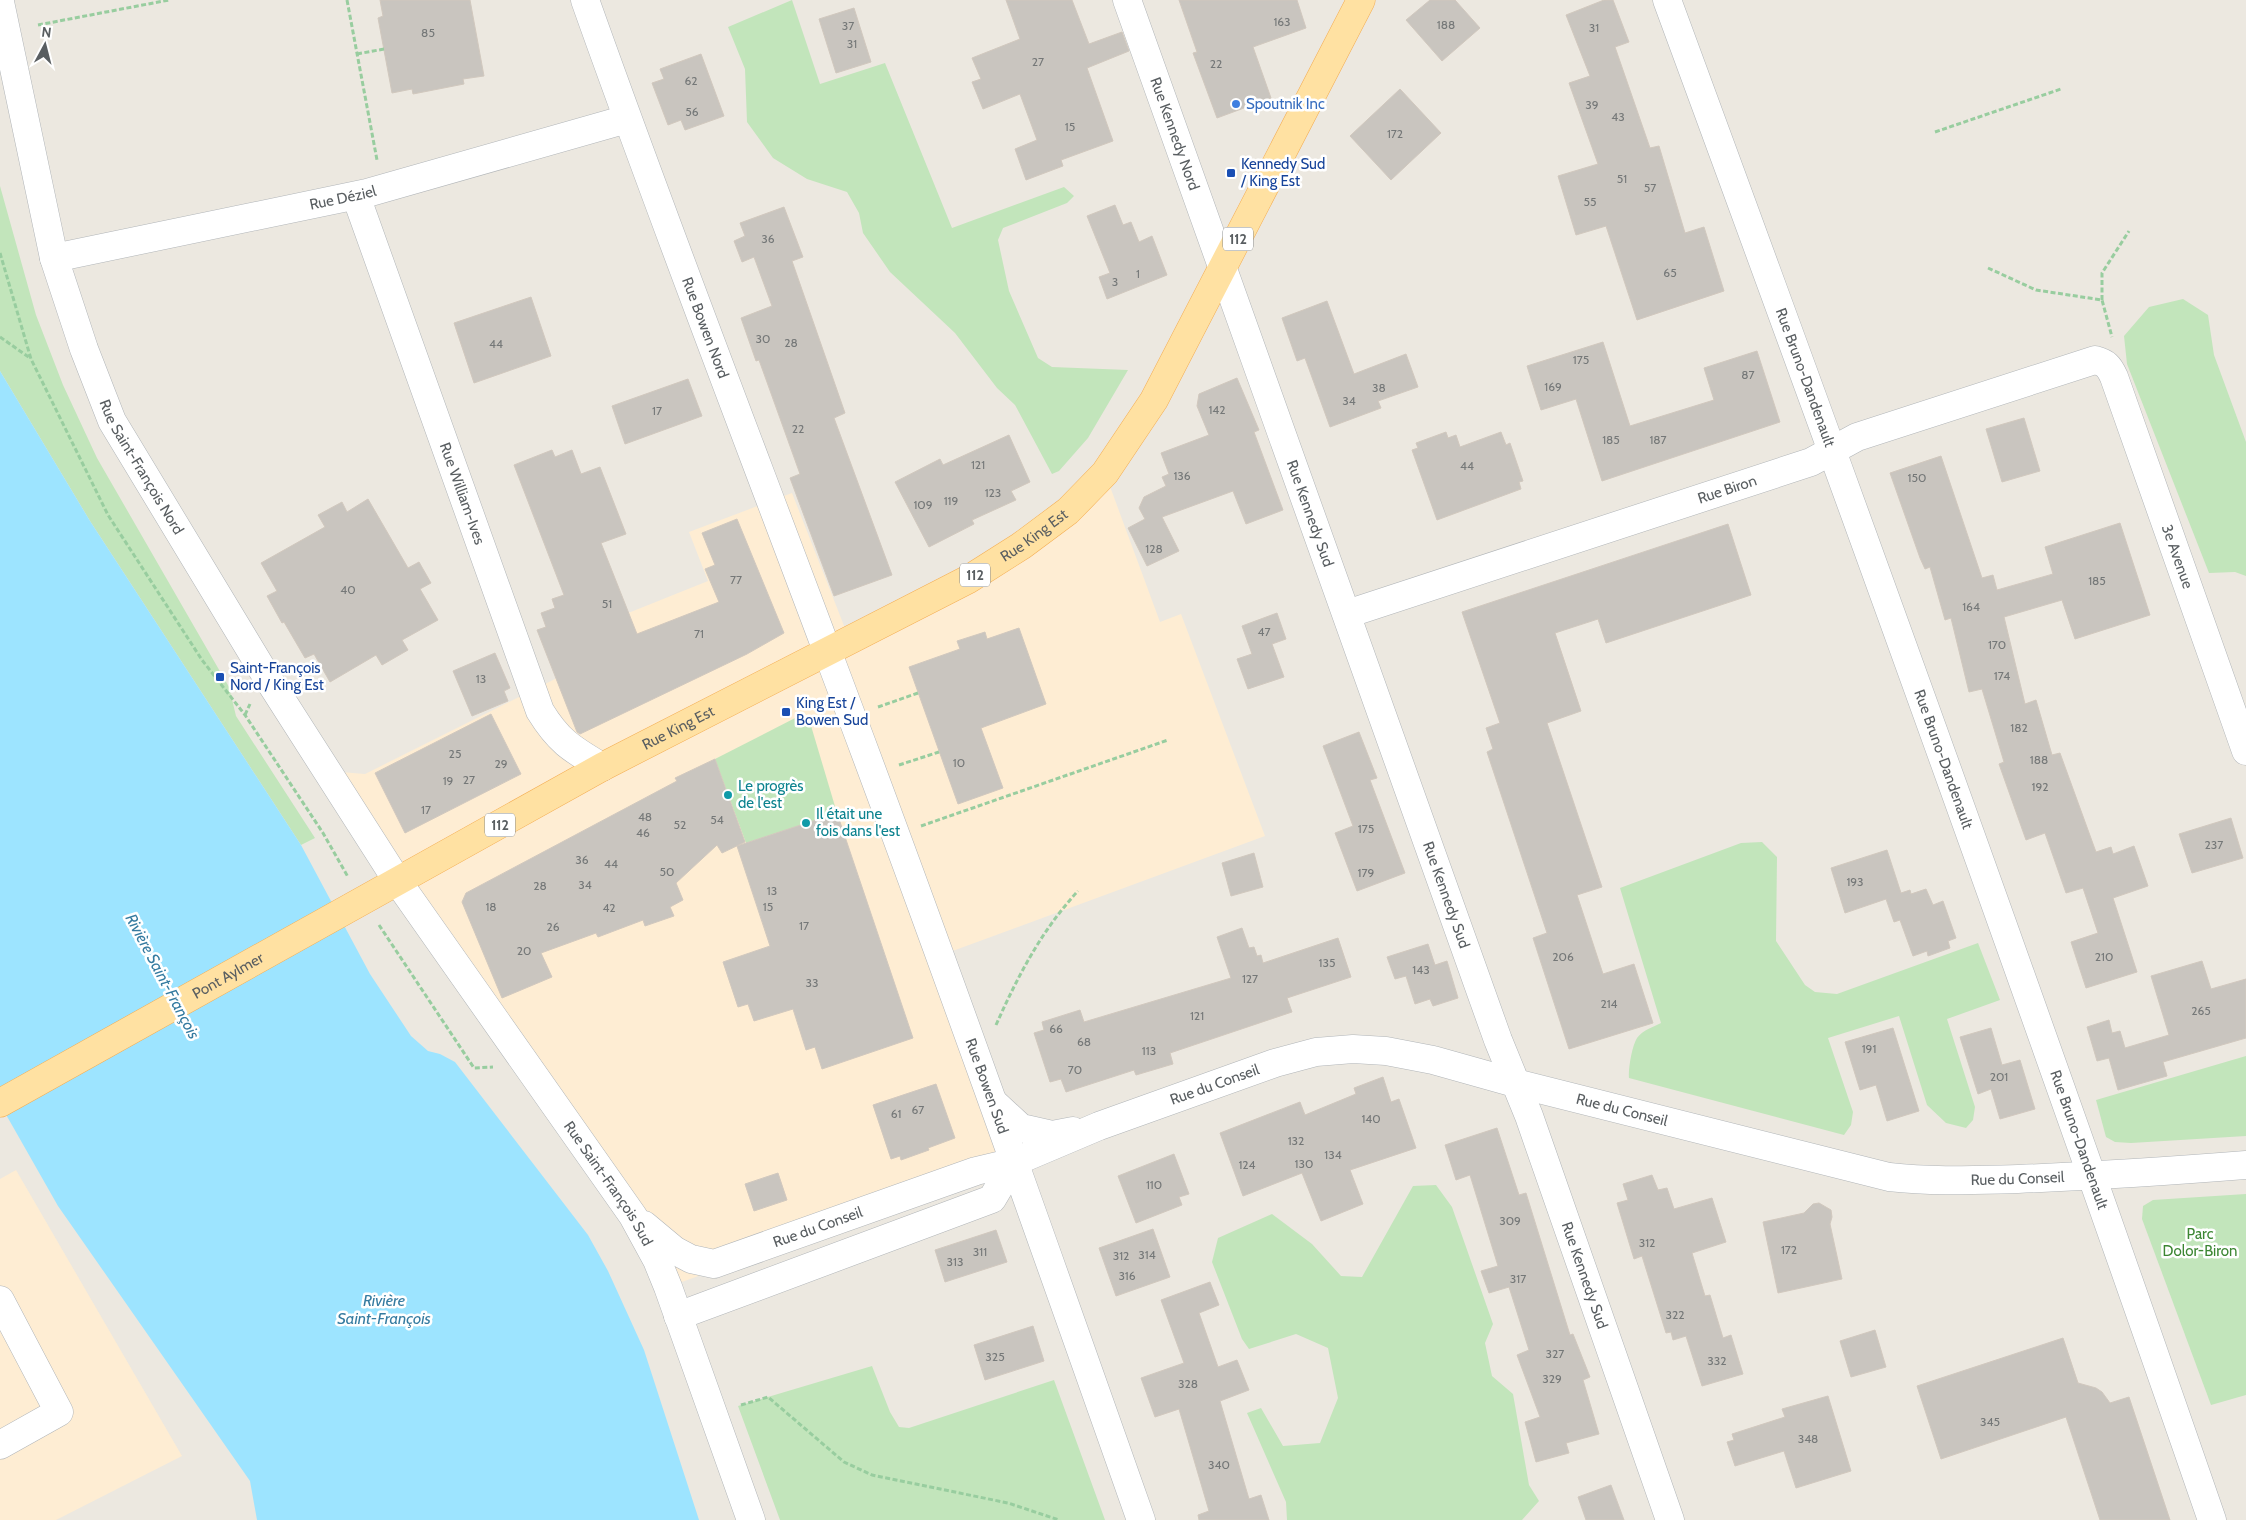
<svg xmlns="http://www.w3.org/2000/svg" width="2246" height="1520" font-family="Cabin,sans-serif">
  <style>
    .commercial { fill: #feedd3 }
    .green { fill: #c2e5bb }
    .water { fill: #9de4ff }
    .building { fill: #c9c5bf; stroke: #d1c8be }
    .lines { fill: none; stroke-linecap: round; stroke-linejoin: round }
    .minor-casing { stroke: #b1b5b8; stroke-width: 29 }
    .major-casing { stroke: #f4ad52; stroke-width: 29 }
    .path { stroke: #98cd9f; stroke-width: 3; stroke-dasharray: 5 2.5; stroke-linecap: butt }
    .minor { stroke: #fff; stroke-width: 28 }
    .major { stroke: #ffe1a2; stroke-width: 28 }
    .shop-dot { fill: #3f7fe0; stroke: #fff; stroke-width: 2 }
    .transit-dot { fill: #1a4fb4; stroke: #fff; stroke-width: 2 }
    .culture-dot { fill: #0f9aa8; stroke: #fff; stroke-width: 2 }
    .labels { text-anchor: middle; stroke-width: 5; stroke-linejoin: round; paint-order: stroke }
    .number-label { font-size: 12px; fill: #757878 }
    .shield { fill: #fff; stroke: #8b8e90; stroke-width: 1 }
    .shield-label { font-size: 14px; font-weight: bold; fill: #595e61 }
    .shop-label { font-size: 15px; fill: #366cbe; stroke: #fff; text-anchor: start }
    .street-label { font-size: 15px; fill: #595e61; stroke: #fff }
    .transit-label { font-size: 15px; fill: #164399; stroke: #fff; text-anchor: start }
    .culture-label { font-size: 15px; fill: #0d838f; stroke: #fff; text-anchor: start }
    .park-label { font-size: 15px; fill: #3c8633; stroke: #fff }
    .water-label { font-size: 16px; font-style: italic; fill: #357ba0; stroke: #fff }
  </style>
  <rect width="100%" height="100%" fill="#ece8e0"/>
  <g class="commercial">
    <path d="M1105 473 1160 622 1181 614 1265 836 939 956 1014 1162 668 1287 328 771 365 774 559 677 546 646 708 581 689 532 792 493 850 641 969 579Z"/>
    <path d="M16 1170 182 1456 56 1520H0V1179Z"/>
  </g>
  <g class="green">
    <path d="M792 0 820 84 885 63 952 228 1064 187 1074 196 1067 203 1003 228 998 240 1009 291 1038 358 1052 367 1128 370 1088 438 1059 471 1052 474 1015 405 997 388 955 333 890 272 863 233 859 213 847 192 807 179 773 158 747 122 745 69 728 27Z"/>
    <path d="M0 186 36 315 63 385 97 458 229 687 236 716 315 838 301 845 90 521 0 371Z"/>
    <path d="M2183 299 2208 315 2214 355 2246 442V576L2235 572 2209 573 2127 364 2124 336 2149 307Z"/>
    <path d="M804 715 809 719 837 813 746 843 715 759 799 716Z"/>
    <path d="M1762 842 1777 857 1776 941 1805 985 1815 992 1837 994 1978 943 2000 1000 1947 1019 1975 1107 1973 1120 1966 1128 1946 1123 1927 1105 1899 1016 1828 1038 1853 1112 1851 1125 1844 1135 1629 1078C1628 1069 1632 1046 1637 1038 1643 1030 1653 1027 1661 1023L1620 888 1741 843Z"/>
    <path d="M2246 1056V1136L2131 1143 2115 1142 2106 1137 2096 1100Z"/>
    <path d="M1436 1185 1452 1207 1493 1324 1485 1343 1492 1376 1513 1394 1529 1485 1539 1501 1522 1520H1287L1286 1502 1247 1413 1261 1408 1283 1446 1320 1443 1338 1398 1328 1348 1296 1334 1249 1349 1242 1339 1212 1262 1218 1238 1272 1214 1312 1244 1341 1276 1362 1277 1413 1186Z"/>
    <path d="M2246 1194V1395L2211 1405 2142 1219 2143 1206 2153 1200Z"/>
    <path d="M872 1366 890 1412 899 1427 909 1428 1054 1380 1105 1520H780L738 1406Z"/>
  </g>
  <path class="water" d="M0 371 90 521 301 845 370 974 411 1036 428 1051 440 1054 455 1062 588 1235 608 1271 644 1350 699 1520H257L250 1481 58 1206 0 1104Z"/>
  <g class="building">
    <path d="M380 0H470L484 76 463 79 464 84 413 94 412 89 392 93 378 18 383 16Z"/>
    <path d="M1006 0H1072L1089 44 1122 32 1129 51 1087 68 1113 141 1061 160 1063 166 1026 180 1015 149 1037 140 1020 94 983 109 972 82 981 79 972 58 1020 39Z"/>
    <path d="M1179 0H1297L1306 28 1253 47 1271 98 1217 118 1193 53 1197 52Z"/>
    <path d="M1430 0H1455L1480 28 1442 61 1406 20Z"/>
    <path d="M1604 0H1613L1629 42 1615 47 1650 148 1659 146 1685 233 1704 227 1724 291 1637 320 1606 226 1576 235 1558 176 1598 164 1569 83 1590 76 1566 15Z"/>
    <path d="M854 8 871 62 836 73 819 19Z"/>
    <path d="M701 54 724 116 685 130 681 120 668 125 652 83 664 79 660 69Z"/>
    <path d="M1400 89 1441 133 1391 180 1350 136Z"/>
    <path d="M1115 205 1123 225 1131 222 1139 242 1152 236 1167 275 1107 299 1099 277 1110 273 1087 216Z"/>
    <path d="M784 207 803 257 792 261 845 413 834 418 892 575 834 596 790 478 800 474 759 360 756 361 741 318 772 306 754 257 742 262 734 241 745 236 740 223Z"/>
    <path d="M531 297 551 356 474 383 454 323Z"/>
    <path d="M1327 301 1354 374 1406 354 1418 387 1378 401 1381 408 1330 427 1305 358 1297 361 1282 318Z"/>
    <path d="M1603 342 1630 426 1714 400 1704 368 1757 351 1780 422 1602 481 1576 399 1541 410 1527 366Z"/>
    <path d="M1237 378 1259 430 1254 432 1283 510 1246 524 1233 491 1162 517 1179 551 1147 566 1128 528 1145 519 1139 508 1144 497 1166 486 1162 477 1169 474 1161 453 1209 435 1197 406 1199 394Z"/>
    <path d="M688 379 702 416 625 444 612 406Z"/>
    <path d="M2024 418 2040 471 2002 482 1986 429Z"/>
    <path d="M1446 432 1448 438 1456 435 1460 447 1501 432 1506 445 1510 443 1523 481 1519 482 1521 489 1437 520 1412 450 1418 448 1416 443Z"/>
    <path d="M1009 435 1030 482 1011 491 1016 500 972 520 974 524 929 547 895 482 940 459 943 465Z"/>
    <path d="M552 450 555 457 572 450 581 474 600 467 626 534 601 543 637 634 719 602 705 569 715 565 702 533 737 519 784 633 747 654 580 734 577 732 537 630 546 627 541 613 555 608 552 599 564 595 514 465Z"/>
    <path d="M1941 456 1982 578 1993 575 1997 590 2053 574 2045 547 2120 523 2150 615 2075 639 2062 600 2004 617 2025 704 2036 700 2052 755 2060 753 2096 852 2111 847 2113 854 2134 846 2148 886 2113 898 2137 972 2086 988 2071 942 2098 933 2083 888 2066 893 2045 833 2026 840 1999 764 2004 762 1982 689 1969 692 1951 618 1945 620 1930 567 1925 569 1920 558 1890 473Z"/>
    <path d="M368 499 408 568 419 562 431 583 420 589 438 620 402 640 408 650 382 665 376 655 330 682 314 654 305 658 284 622 282 623 267 596 277 591 261 563 325 527 318 515 342 502 347 512Z"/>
    <path d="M1728 524 1751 595 1606 643 1598 619 1555 633 1581 711 1547 723 1602 887 1577 895 1603 974 1634 964 1653 1023 1569 1049 1533 938 1547 933 1487 752 1493 749 1486 728 1500 723 1462 612Z"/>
    <path d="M1277 613 1286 639 1272 644 1284 677 1248 689 1237 659 1252 654 1242 626Z"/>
    <path d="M1019 628 1046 704 981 728 1003 788 958 804 909 667 960 649 957 641 985 632 987 639Z"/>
    <path d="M495 653 510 688 504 691 508 701 472 716 453 671Z"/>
    <path d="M491 714 521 774 405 833 375 773Z"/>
    <path d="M1359 732 1377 778 1370 780 1405 873 1357 891 1335 833 1353 826 1323 746Z"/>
    <path d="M715 759 745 842 722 853 717 845 676 883 683 900 670 907 674 916 645 926 643 920 598 937 596 933 541 953 552 977 502 998 462 902 466 893 677 781 675 778Z"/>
    <path d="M837 813 913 1038 822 1069 815 1047 806 1050 793 1009 754 1021 748 1004 738 1007 723 962 770 946 737 846Z"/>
    <path d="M2231 818 2243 858 2192 873 2179 834Z"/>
    <path d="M1887 850 1901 893 1910 890 1911 894 1926 889 1933 905 1943 901 1956 938 1948 941 1950 948 1928 956 1927 951 1913 956 1900 920 1894 922 1886 899 1845 913 1831 868Z"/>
    <path d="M1254 853 1263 887 1231 896 1222 863Z"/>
    <path d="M1242 928 1249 948 1254 947 1257 956 1261 955 1263 963 1338 938 1351 977 1287 998 1292 1012 1170 1053 1173 1064 1136 1075 1134 1070 1066 1092 1061 1079 1050 1082 1034 1033 1044 1030 1042 1022 1080 1010 1084 1022 1231 978 1217 937Z"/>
    <path d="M1428 944 1435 965 1447 961 1458 998 1433 1006 1430 999 1415 1004 1406 976 1395 979 1387 957Z"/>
    <path d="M2202 961 2211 989 2246 979V1038L2163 1062 2167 1076 2118 1090 2109 1058 2097 1061 2087 1027 2109 1020 2112 1033 2120 1031 2125 1048 2169 1035 2151 976Z"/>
    <path d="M1893 1028 1919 1111 1887 1121 1876 1085 1860 1090 1845 1042Z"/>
    <path d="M1991 1028 2002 1065 2020 1060 2035 1109 2000 1119 1991 1089 1978 1094 1960 1037Z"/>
    <path d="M1383 1077 1391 1102 1399 1099 1416 1148 1350 1170 1363 1204 1321 1221 1302 1173 1243 1196 1220 1133 1300 1102 1305 1115 1356 1094 1354 1088Z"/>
    <path d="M936 1084 955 1138 928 1148 929 1150 901 1160 900 1156 891 1159 873 1105Z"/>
    <path d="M1497 1128 1519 1195 1526 1193 1570 1335 1573 1334 1590 1377 1583 1380 1599 1434 1566 1443 1569 1453 1536 1462 1525 1422 1540 1417 1517 1355 1529 1350 1509 1287 1489 1293 1481 1271 1498 1266 1470 1175 1456 1180 1445 1145Z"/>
    <path d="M1174 1154 1189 1194 1179 1197 1182 1205 1136 1223 1118 1176Z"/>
    <path d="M778 1173 787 1200 754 1211 745 1184Z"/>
    <path d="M1652 1175 1658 1190 1667 1188 1674 1209 1712 1198 1726 1242 1692 1253 1705 1296 1710 1295 1723 1338 1731 1335 1743 1374 1702 1386 1686 1336 1673 1340 1671 1332 1666 1333 1642 1256 1634 1259 1617 1203 1628 1200 1623 1184Z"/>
    <path d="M1819 1203 1831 1210 1832 1217 1830 1224 1842 1279 1778 1293 1763 1222 1804 1213 1813 1204Z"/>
    <path d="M1153 1229 1170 1277 1116 1296 1099 1248Z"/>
    <path d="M996 1230 1007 1262 945 1282 935 1250Z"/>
    <path d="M1210 1282 1219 1305 1199 1313 1218 1367 1237 1360 1249 1390 1220 1401 1249 1499 1261 1495 1269 1520H1199L1198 1515 1209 1511 1179 1409 1155 1417 1141 1378 1184 1363 1161 1300Z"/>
    <path d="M1033 1326 1044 1361 985 1380 974 1345Z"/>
    <path d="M1875 1330 1886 1367 1851 1377 1840 1341Z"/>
    <path d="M2063 1338 2078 1383 2096 1388 2102 1392 2110 1403 2129 1397 2170 1520H2100L2066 1417 1941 1459 1917 1386Z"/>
    <path d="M1828 1396 1851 1471 1796 1488 1784 1451 1735 1466 1727 1442 1734 1440 1732 1434 1785 1417 1782 1409Z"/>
    <path d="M1611 1485 1624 1520H1586L1578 1497Z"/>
  </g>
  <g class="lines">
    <g class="minor-casing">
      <g id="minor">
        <path id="s1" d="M585 0C663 220 747 437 829 656 937 942 1039 1231 1141 1520"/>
        <path id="s2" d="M1127 0 1498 1040 1529 1116 1670 1520"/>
        <path id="s3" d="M1667 0C1853 505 2036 1011 2212 1520"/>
        <path id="s4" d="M0 2 54 258 84 349 112 421 265 674 398 882 633 1216 657 1260 668 1287 751 1520"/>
        <path id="s5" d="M356 196 540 711C559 742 572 749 602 767"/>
        <path id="s6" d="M54 258 367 193 627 119"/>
        <path id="s7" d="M1347 614 1811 462 1857 437 2095 360C2106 363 2109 366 2114 377L2246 751"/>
        <path d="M994 1103 1021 1128 1052 1135 1073 1131"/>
        <path id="s8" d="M644 1225 674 1250 691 1259 714 1264 976 1171 1014 1162 1099 1126 1275 1063 1316 1052 1353 1049 1386 1051 1433 1060 1515 1083 1889 1177C1933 1182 1975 1180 2018 1179 2094 1176 2170 1171 2246 1165"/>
        <path d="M0 1300 59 1412 0 1445"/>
        <path d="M678 1316 992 1199 1014 1162"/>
      </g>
    </g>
    <g class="major-casing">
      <g id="major">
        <path id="s9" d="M0 1103 602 767 969 579 1021 546 1068 511 1105 473 1154 400 1361 0"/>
      </g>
    </g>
    <g class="path">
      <path d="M347 0 377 160"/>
      <path d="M38 25 169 0"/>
      <path d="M357 54 384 49"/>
      <path d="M1935 132 2061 89"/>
      <path d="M0 253 31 359 108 515 202 660 245 715 323 833 348 877"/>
      <path d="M1988 268 2036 290 2102 300 2112 337"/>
      <path d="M2102 300V273L2129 231"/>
      <path d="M0 337 30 358"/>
      <path d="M878 707 918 693"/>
      <path d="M245 715 250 704"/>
      <path d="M899 765 939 752"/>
      <path d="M921 826 1168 740"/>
      <path d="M379 925 474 1068 493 1067"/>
      <path d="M996 1025C1018 976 1041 931 1078 891"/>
      <path d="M741 1405 768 1397 844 1462 872 1475 1008 1503 1059 1520"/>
    </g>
    <use href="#minor" class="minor"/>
    <use href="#major" class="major"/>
  </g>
  <circle class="shop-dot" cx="1236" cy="104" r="5"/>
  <g class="transit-dot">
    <rect x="1226" y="168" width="10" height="10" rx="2.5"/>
    <rect x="215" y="672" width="10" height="10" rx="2.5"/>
    <rect x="781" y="707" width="10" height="10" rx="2.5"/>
  </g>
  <g class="culture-dot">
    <circle cx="728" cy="795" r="5"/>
    <circle cx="806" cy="823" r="5"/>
  </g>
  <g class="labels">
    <g class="number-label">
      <text x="1282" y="26">163</text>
      <text x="1446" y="29">188</text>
      <text x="848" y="30">37</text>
      <text x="1594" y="32">31</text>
      <text x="428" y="37">85</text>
      <text x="852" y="48">31</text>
      <text x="1038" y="66">27</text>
      <text x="1216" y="68">22</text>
      <text x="691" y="85">62</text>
      <text x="1592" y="109">39</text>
      <text x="692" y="116">56</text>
      <text x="1618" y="121">43</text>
      <text x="1070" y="131">15</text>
      <text x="1395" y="138">172</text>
      <text x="1622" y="183">51</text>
      <text x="1650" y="192">57</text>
      <text x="1590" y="206">55</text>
      <text x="768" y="243">36</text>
      <text x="1670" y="277">65</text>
      <text x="1138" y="278">1</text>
      <text x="1115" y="286">3</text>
      <text x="763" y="343">30</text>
      <text x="791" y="347">28</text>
      <text x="496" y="348">44</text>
      <text x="1581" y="364">175</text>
      <text x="1748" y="379">87</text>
      <text x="1553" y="391">169</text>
      <text x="1379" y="392">38</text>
      <text x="1349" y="405">34</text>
      <text x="1217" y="414">142</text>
      <text x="657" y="415">17</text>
      <text x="798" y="433">22</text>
      <text x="1611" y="444">185</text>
      <text x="1658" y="444">187</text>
      <text x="978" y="469">121</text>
      <text x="1467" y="470">44</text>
      <text x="1182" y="480">136</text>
      <text x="1917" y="482">150</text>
      <text x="993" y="497">123</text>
      <text x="951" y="505">119</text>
      <text x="923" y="509">109</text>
      <text x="1154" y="553">128</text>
      <text x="736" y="584">77</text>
      <text x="2097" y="585">185</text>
      <text x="348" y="594">40</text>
      <text x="607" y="608">51</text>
      <text x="1971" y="611">164</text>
      <text x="1264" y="636">47</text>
      <text x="699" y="638">71</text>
      <text x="1997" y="649">170</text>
      <text x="2002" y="680">174</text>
      <text x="481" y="683">13</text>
      <text x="2019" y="732">182</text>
      <text x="455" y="758">25</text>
      <text x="2039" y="764">188</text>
      <text x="959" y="767">10</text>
      <text x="501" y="768">29</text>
      <text x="469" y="784">27</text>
      <text x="448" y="785">19</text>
      <text x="2040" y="791">192</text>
      <text x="426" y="814">17</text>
      <text x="645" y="821">48</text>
      <text x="717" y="824">54</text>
      <text x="680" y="829">52</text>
      <text x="1366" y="833">175</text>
      <text x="643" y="837">46</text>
      <text x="2214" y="849">237</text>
      <text x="582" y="864">36</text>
      <text x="611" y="868">44</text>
      <text x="667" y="876">50</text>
      <text x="1366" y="877">179</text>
      <text x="1855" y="886">193</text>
      <text x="585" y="889">34</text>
      <text x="540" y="890">28</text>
      <text x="772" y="895">13</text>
      <text x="491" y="911">18</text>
      <text x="768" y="911">15</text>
      <text x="609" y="912">42</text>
      <text x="804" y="930">17</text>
      <text x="553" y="931">26</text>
      <text x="524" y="955">20</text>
      <text x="1563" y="961">206</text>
      <text x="2104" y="961">210</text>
      <text x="1327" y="967">135</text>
      <text x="1421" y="974">143</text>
      <text x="1250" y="983">127</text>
      <text x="812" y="987">33</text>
      <text x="1609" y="1008">214</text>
      <text x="2201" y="1015">265</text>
      <text x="1197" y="1020">121</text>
      <text x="1056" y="1033">66</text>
      <text x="1084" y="1046">68</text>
      <text x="1869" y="1053">191</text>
      <text x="1149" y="1055">113</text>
      <text x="1075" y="1074">70</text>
      <text x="1999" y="1081">201</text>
      <text x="918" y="1114">67</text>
      <text x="896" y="1118">61</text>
      <text x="1371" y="1123">140</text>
      <text x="1296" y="1145">132</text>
      <text x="1333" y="1159">134</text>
      <text x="1304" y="1168">130</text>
      <text x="1247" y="1169">124</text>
      <text x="1154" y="1189">110</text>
      <text x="1510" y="1225">309</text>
      <text x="1647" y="1247">312</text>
      <text x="1789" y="1254">172</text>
      <text x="980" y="1256">311</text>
      <text x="1147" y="1259">314</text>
      <text x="1121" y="1260">312</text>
      <text x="955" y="1266">313</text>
      <text x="1127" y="1280">316</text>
      <text x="1518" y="1283">317</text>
      <text x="1675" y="1319">322</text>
      <text x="1555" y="1358">327</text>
      <text x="995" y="1361">325</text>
      <text x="1717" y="1365">332</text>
      <text x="1552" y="1383">329</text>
      <text x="1188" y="1388">328</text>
      <text x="1990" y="1426">345</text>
      <text x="1808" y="1443">348</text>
      <text x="1219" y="1469">340</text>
    </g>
    <g class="shield">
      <rect x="1223" y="227.5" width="30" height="23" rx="4"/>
      <rect x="960" y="563.5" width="30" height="23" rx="4"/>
      <rect x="485" y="813.5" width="30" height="23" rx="4"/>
    </g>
    <g class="shield-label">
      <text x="1238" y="244">112</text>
      <text x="975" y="580">112</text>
      <text x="500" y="830">112</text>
    </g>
    <g class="shop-label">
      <text x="1246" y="109">Spoutnik Inc</text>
    </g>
    <g class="street-label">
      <text dy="5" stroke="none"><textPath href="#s2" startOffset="142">Rue Kennedy Nord</textPath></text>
      <text dy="5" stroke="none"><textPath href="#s6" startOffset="295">Rue Déziel</textPath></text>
      <text dy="5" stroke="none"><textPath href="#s1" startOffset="349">Rue Bowen Nord</textPath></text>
      <text dy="5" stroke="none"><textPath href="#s3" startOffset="402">Rue Bruno-Dandenault</textPath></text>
      <text dy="5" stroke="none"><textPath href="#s4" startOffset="489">Rue Saint-François Nord</textPath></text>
      <text dy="5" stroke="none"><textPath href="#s7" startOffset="400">Rue Biron</textPath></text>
      <text dy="5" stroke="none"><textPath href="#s5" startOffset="316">Rue William-Ives</textPath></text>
      <text dy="5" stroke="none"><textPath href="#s2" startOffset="545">Rue Kennedy Sud</textPath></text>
      <text dy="5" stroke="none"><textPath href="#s9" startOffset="1180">Rue King Est</textPath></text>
      <text dy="5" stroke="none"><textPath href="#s7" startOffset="1008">3e Avenue</textPath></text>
      <text dy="5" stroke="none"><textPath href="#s9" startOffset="775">Rue King Est</textPath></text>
      <text dy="5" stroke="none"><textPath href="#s3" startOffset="808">Rue Bruno-Dandenault</textPath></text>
      <text dy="5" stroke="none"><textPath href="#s2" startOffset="950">Rue Kennedy Sud</textPath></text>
      <text dy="5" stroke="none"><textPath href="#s9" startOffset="261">Pont Aylmer</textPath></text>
      <text dy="5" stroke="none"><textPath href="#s8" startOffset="614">Rue du Conseil</textPath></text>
      <text dy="5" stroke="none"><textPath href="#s1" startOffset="1158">Rue Bowen Sud</textPath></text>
      <text dy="5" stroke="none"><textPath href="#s8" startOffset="1034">Rue du Conseil</textPath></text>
      <text dy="5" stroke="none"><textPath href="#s3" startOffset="1212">Rue Bruno-Dandenault</textPath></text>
      <text dy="5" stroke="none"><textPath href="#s8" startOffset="1438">Rue du Conseil</textPath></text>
      <text dy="5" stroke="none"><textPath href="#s4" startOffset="1345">Rue Saint-François Sud</textPath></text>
      <text dy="5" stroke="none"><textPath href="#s8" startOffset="192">Rue du Conseil</textPath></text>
      <text dy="5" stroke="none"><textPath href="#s2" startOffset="1355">Rue Kennedy Sud</textPath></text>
    </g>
    <g class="transit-label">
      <text x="1241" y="169">Kennedy Sud<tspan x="1241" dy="17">/ King Est</tspan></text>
      <text x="230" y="673">Saint-François<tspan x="230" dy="17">Nord / King Est</tspan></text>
      <text x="796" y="708">King Est /<tspan x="796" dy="17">Bowen Sud</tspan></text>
    </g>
    <g class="culture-label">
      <text x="738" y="791">Le progrès<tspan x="738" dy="17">de l'est</tspan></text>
      <text x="816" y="819">Il était une<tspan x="816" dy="17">fois dans l'est</tspan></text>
    </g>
    <g class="park-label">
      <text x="2200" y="1239">Parc<tspan x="2200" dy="17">Dolor-Biron</tspan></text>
    </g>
    <g class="water-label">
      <text transform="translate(163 976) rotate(62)" y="6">Rivière Saint-François</text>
      <text x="384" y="1306">Rivière<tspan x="384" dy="18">Saint-François</tspan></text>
    </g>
  </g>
  <g transform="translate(45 45) rotate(7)" stroke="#ffffff" stroke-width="4" paint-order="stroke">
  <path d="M0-4L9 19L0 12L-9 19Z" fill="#595e61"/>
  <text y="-8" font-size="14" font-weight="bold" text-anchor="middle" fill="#595e61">N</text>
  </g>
</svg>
